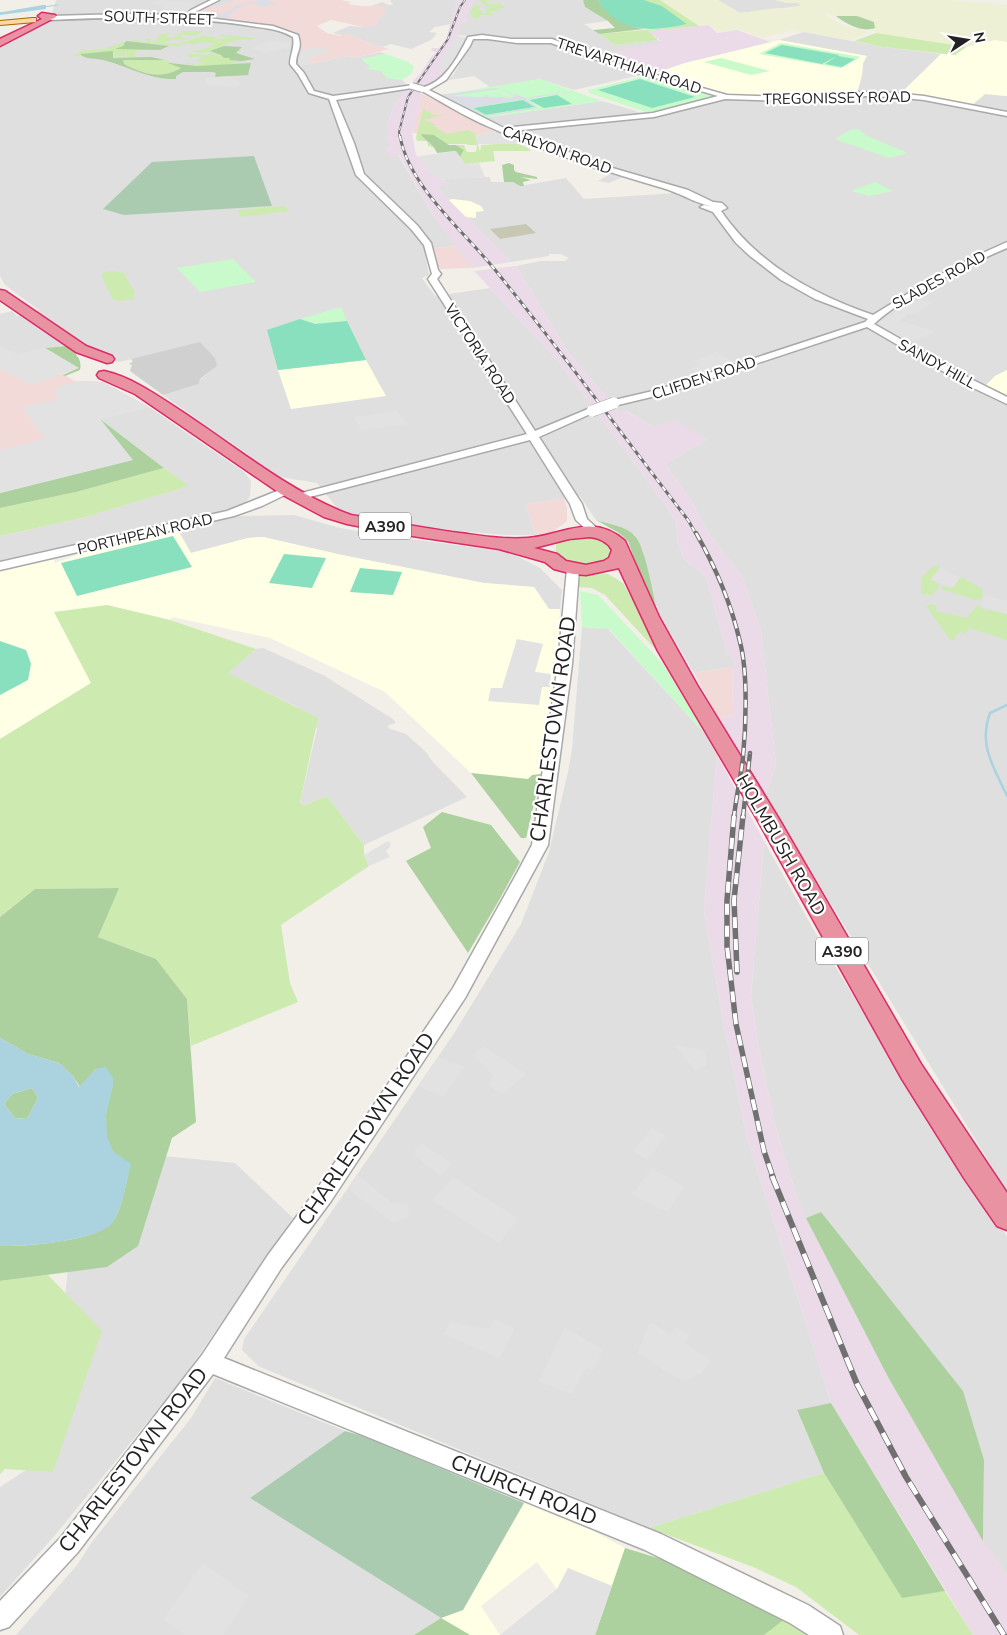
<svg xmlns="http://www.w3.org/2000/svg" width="1007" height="1635" font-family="'Nunito Sans',sans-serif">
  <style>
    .residential { fill: #e0dfdf }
    .commercial { fill: #f2dad9 }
    .industrial { fill: #ebdbe8 }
    .education { fill: #ffffe5 }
    .religious { fill: #d0d0d0 }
    .construction { fill: #c7c7b4 }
    .farmland { fill: #eef0d5 }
    .grass { fill: #cdebb0 }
    .forest { fill: #add19e }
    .cemetery { fill: #aacbaf }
    .park { fill: #c8facc }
    .pitch { fill: #88e0be }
    .parking { fill: #e2e2e2 }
    .plaza { fill: #dddde8; fill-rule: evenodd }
    .water { fill: #aad3df; fill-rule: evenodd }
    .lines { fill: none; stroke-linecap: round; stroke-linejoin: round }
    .stream-far1 { stroke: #aad3df; stroke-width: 1 }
    .stream { stroke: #aad3df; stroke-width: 2.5 }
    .river { fill: #aad3df; fill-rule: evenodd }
    .minor-casing { stroke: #a9a9a9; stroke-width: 3 }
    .major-casing { stroke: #a06b00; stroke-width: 2 }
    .highway-casing { stroke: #dc2a67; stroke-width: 3 }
    .minor { fill: #fff; fill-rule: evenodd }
    .major { fill: #fcd6a4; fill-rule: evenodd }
    .highway { fill: #e892a2; fill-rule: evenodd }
    .rail-far4-casing { stroke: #707070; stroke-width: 2 }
    .rail-far3-casing { stroke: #707070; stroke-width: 3 }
    .rail-far2-casing { stroke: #707070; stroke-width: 4.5 }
    .rail-far1-casing { stroke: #707070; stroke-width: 5.5 }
    .rail-casing { stroke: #707070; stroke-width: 6 }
    .rail-far4 { stroke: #fff; stroke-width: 1; stroke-dasharray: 4; stroke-linecap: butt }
    .rail-far3 { stroke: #fff; stroke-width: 2; stroke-dasharray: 5; stroke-linecap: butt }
    .rail-far2 { stroke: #fff; stroke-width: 2.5; stroke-dasharray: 8; stroke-linecap: butt }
    .rail-far1 { stroke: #fff; stroke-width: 4; stroke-dasharray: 11; stroke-linecap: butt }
    .rail { stroke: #fff; stroke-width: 4.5; stroke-dasharray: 14; stroke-linecap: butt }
    .minor-bridge-far1-casing { stroke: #a9a9a9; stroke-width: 8; stroke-linecap: butt }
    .minor-bridge-casing { stroke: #a9a9a9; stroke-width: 12; stroke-linecap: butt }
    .minor-bridge-far1 { stroke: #fff; stroke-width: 6 }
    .minor-bridge { stroke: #fff; stroke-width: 11 }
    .labels { text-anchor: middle; stroke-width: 4.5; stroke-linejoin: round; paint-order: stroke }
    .far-street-label { font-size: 15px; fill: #222; stroke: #fff }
    .shield { fill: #fff; stroke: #646464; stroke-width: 1 }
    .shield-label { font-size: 16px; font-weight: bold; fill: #222 }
    .street-label { font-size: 18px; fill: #222; stroke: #fff }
    .near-street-label { font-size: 21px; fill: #222; stroke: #fff }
  </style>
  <rect width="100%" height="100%" fill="#f2efe9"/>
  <g class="residential">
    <path d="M56 0H238L216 7 206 6 229 20 272 27 296 34 301 40 303 51 299 56 300 66 342 57 349 56 355 58 380 52 386 54 362 59 381 71 387 78 402 80 410 88 395 103 387 125V137L391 148 385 149 399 156 433 215 457 246 424 249 429 275 422 278 435 296 490 288 559 362 667 507 676 522 678 545 684 559 706 577 728 655 733 656 735 665 732 667 694 673 657 610 643 551 636 536 625 529 596 520 580 496 526 504 535 535H506L435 529 347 513 338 509 317 483 280 477 163 395 199 384 200 380 217 366 200 343 119 362 74 345 45 348 18 355 0 346V314L12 311 17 316 39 310 5 285 0 276V47L59 16 52 13Z"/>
    <path d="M390 0H459L451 24 435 27 429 32 437 33 431 40 411 49 391 44 383 47 374 45 348 34 343 36 333 33 349 26 366 27 377 21 384 12 379 7 371 6 382 2 389 5 393 4Z"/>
    <path d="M474 0H583L585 7 608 21 584 24 615 45 658 40 665 43 623 50 624 51 597 57 554 40H517L457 35 461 22Z"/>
    <path d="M718 0H775L787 3H798L802 6 740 13Z"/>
    <path d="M804 32 883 47 941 54 899 95 969 108 985 94 1007 96V1191L765 796 776 765 761 631 742 576 709 534 692 502 665 464 708 439 653 427 626 411 620 413 568 352 516 266 541 261H564L569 258 561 254H549V256L511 262 436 186 449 184 442 180 456 178 490 177 491 182H513L520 186 566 178 584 199 676 193 625 176 609 183 598 181 612 173H600L563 155 570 152 514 132 508 127 483 118 602 101 633 110 649 117 694 104 731 100 857 93 862 75 863 63 867 56 779 40Z"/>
    <path d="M476 38 550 42 645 74 574 90 540 79 491 88 474 76 442 81 453 76 473 39Z"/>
    <path d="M149 407 244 472 251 481 250 496 246 502 231 509 239 516 294 515 340 528 387 536 509 552 540 568 562 590 560 609H549L534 587 484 583 342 555 263 537 248 538 191 553 176 528 0 562V536L82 518 188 486 100 419Z"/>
    <path d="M582 627 608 629 707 736 717 755 704 911 722 1015 747 1138 831 1403 797 1411 824 1473 649 1528 258 1366 242 1350 244 1339 453 1035 521 924 549 852 568 772 572 749Z"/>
    <path d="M263 648 323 675 393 719 396 723 389 725 388 728 406 734 426 752 432 761 467 797 364 845 327 796 305 805 300 803 317 729 297 707 227 673 256 649Z"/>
    <path d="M764 841 820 941 928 1120 1007 1236V1575L983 1541 984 1460 821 1212 806 1218 797 1198 774 1121 757 1038 751 996Z"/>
    <path d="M153 1155 235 1163 293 1218 184 1377 56 1534 0 1597V1487L49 1455 69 1257Z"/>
    <path d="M215 1378 345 1431 250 1498 441 1618 414 1635H16L77 1565 92 1542 191 1418Z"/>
  </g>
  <g class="commercial">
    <path d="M238 0H341L351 2 348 4 362 6H384L387 10 377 21V26L364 27 331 20 317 26 327 33 341 36 348 34 374 45 389 49 355 58 349 56 342 57 300 66 298 59 302 51V44L296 33 272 27 192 15 206 6 216 7Z"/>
    <path d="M422 94 475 120 495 132 476 135 412 133Z"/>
    <path d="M457 246 472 268 441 269 438 266 434 248Z"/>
    <path d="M0 346 18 355 45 348 64 375 75 381 103 382 149 407 100 419 133 460 0 493Z"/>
    <path d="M564 498 567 508V521L553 532 535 535 526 504Z"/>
    <path d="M732 667 733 716 719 718 694 673Z"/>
  </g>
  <g class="industrial">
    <path d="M459 0H474L466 13 468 22H461L457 36 466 38 467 44 444 76 426 85 419 91 422 94 412 133 416 155 421 158 427 171 449 184 437 187 511 262 472 268 433 215 400 156 392 157 384 149 391 148 387 137V125L395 103 406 89 410 88 414 80 421 73 431 57 436 52 431 51 432 48H439L446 40 455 5Z"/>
    <path d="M709 25 717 33 737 30 773 43 685 63 653 74 597 57 623 51 621 50 664 43 647 31Z"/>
    <path d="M516 266 568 352 620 413 625 411 653 427 674 420 708 439 665 464 692 502 709 534 742 576 761 631 776 765 765 796 719 718 733 716 732 667 735 665 733 657 728 655 706 577 684 559 678 545 676 522 667 507 559 362 474 271Z"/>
    <path d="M717 755 764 841 751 996 757 1038 774 1121 797 1198 888 1377 983 1540 1007 1575V1635H973L831 1403 747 1138 722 1015 704 911Z"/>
  </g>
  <g class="education">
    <path d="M779 40 867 56 863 63 862 75 857 93 801 97 743 96 691 86 653 74 685 63Z"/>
    <path d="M995 40 1007 42V96L985 94 972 105 915 94 901 93 941 54 955 55 966 47Z"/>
    <path d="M452 199 470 201 481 206 484 211 476 212V218L466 217 449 200Z"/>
    <path d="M366 360 386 396 291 409 278 370Z"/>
    <path d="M1007 370V395L986 385 995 376Z"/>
    <path d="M178 530 191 553 248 538 263 537 342 555 484 583 534 587 549 609H560L557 675 541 774H536L528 779 471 773 385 692 270 638 172 617 170 620 107 605 91 683 0 739V571L53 559 55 563 82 553Z"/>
    <path d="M524 1503 591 1530 625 1548 612 1586 568 1568 557 1589 537 1562 481 1606 500 1635H470L441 1618 463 1610Z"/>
  </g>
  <path class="religious" d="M200 342 215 358 217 366 200 379 199 384 163 395 130 371 132 365 129 364 133 361 131 359Z"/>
  <path class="construction" d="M526 224 536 233 500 239 490 229Z"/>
  <path class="farmland" d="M660 0H718L740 13 778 8 790 9V7L801 6 798 3H787L775 0H948L1007 5V42L995 40 966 47 908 39 876 33 878 32 870 30H874V22L857 16H836L826 13 824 14 844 26 869 32 850 40 793 30 761 38 738 29 718 32 710 25 699 26Z"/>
  <g class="grass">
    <path d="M480 0H501L485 1 488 4H501L506 8H499L498 11H490L494 15H479L481 17 474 19 470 13 475 4 481 6 478 9 484 14 488 10 485 9V7L498 8 483 5Z"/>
    <path d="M644 0H660L699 26 648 31 658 40 615 45 599 34 668 28 687 24 662 6Z"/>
    <path d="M184 31H204L195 36 184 35 178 36 183 37V38H191C182 41 171 38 164 43L178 44 202 36 217 37 214 39 215 40 228 38 219 36 222 35 255 38 250 40C235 36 221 48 209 52 204 53 194 52 189 52L207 48 215 44 202 42 193 45 189 43 179 46 182 47 130 41 139 39 138 41 146 42 147 40 143 39H151L150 42H156L160 40 155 39 162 34 170 33 166 38H172Z"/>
    <path d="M876 33 966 47 955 55 883 47 854 41Z"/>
    <path d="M126 41 124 45 116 49H150L136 51 135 57 157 58 127 57 126 50 125 56 114 57V52L111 51 80 54 84 57 73 55 83 50 104 49Z"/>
    <path d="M186 53 204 55 214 53 226 58H231L229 60H234V63L246 61C225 66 202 67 181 63L207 64 197 61 202 56 190 58Z"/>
    <path d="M146 59 165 60 182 68C162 80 143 74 124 64L122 60Z"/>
    <path d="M427 96 424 109 428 112 435 111 430 112 433 115 446 114 424 120 436 125 433 126 447 134 467 130 475 133 480 152 481 145C495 145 522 139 531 151H493L495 161 465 164 460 157 464 150 456 145H464L467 152H476L477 145H467V144H447L434 135 423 138 435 147 437 153 433 147 428 146 427 141H417L416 137Z"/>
    <path d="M284 206 290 211 241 217 237 210Z"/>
    <path d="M113 271 124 273 135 293 134 299 122 301 113 300 101 275 105 272Z"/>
    <path d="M164 468 189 486 82 518 0 536V508L76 492Z"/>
    <path d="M582 534 608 541 613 551C604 575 543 566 558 542Z"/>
    <path d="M941 565 931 580 940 585 932 595 921 594 922 577 933 566Z"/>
    <path d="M590 572 608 574 623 583 668 663 605 595 592 588 576 587 579 577Z"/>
    <path d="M962 577 982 589 983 595 979 601 941 589 943 586 952 589 960 578Z"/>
    <path d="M931 604 936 606V610L940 612 967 618 977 605 986 611 988 609 1006 614 1007 613V640L969 628 965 634 961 632 956 635 955 640H950L926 606Z"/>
    <path d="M107 605 170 620 256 649 228 673 318 718 300 803 305 805 327 796 364 845V855L369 866 281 925 290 983 298 1002 191 1046 187 999 156 959 98 937 118 888 35 889 0 917V739L91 683 54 612Z"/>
    <path d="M48 1275 102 1331 53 1472 5 1469 0 1474V1281Z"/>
    <path d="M824 1473 902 1597 945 1591 973 1635H859L796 1587 753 1567 649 1528Z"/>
    <path d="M785 1619 806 1635H764Z"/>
  </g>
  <g class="forest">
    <path d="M583 0H598C608 15 626 27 644 29L599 34 593 30 615 28 608 21 585 7Z"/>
    <path d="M836 16H857L874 22 875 28C862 33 846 24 836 16Z"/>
    <path d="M126 41 169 46 160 50 115 49 123 46Z"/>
    <path d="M224 46 242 47 236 53 255 59 228 63 240 61 229 60 230 58H224L221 55 210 51Z"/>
    <path d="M111 51H113V58L151 57 165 60H123L124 64C143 74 161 80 181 68L168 63H170L196 66 251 63 248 75 215 77 216 73 213 72H183L176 76V79C149 80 128 66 103 60 95 58 86 60 80 54Z"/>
    <path d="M421 134 434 135 449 145H456L464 150 460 157 455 151 437 153C434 143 425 142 421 134Z"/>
    <path d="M509 163 514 165V170L516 172 537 177V179L520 177 531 180 523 182 524 186H520L513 182H504L502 165Z"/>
    <path d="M67 346C74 352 83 359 80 370L65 376 63 375 78 368 45 348Z"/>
    <path d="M100 419 164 468 76 492 0 508V493L132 460Z"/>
    <path d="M596 520C608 524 626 526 635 536 645 546 653 594 657 610L644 586 628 541 619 533Z"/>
    <path d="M471 773 528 779 532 775 541 774 526 838H521Z"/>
    <path d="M442 812 491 825 520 862 498 902 468 953 406 861 431 848 423 827Z"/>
    <path d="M119 888 98 937 156 959 187 999 196 1122 172 1138 138 1246 107 1267 0 1281V1246C23 1247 97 1241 112 1223 123 1208 126 1183 130 1164 125 1160 116 1156 112 1150 100 1130 107 1105 113 1085L96 1069 80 1087 73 1076 59 1063 28 1054 0 1038V917L35 889Z"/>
    <path d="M32 1088 38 1098 27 1119 15 1118 4 1104 12 1094Z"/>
    <path d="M821 1212 963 1391 984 1460 983 1541 888 1377 806 1218Z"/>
    <path d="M831 1403 945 1591 902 1598 824 1473 797 1410Z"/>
    <path d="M625 1548 677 1564 785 1619 764 1635H595Z"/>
    <path d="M441 1618 470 1635H414Z"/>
  </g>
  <g class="cemetery">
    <path d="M254 156 272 206 124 215 103 209 152 162Z"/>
    <path d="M345 1431 363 1436 524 1503 463 1610 441 1618 250 1498Z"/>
  </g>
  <g class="park">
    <path d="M781 43 861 57 841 68 759 54Z"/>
    <path d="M386 54 408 62 414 67 411 74 402 80 387 78 381 71 365 69 371 67 361 59Z"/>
    <path d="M721 58 770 71 751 75 704 62Z"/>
    <path d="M649 75 714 97 649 113 589 93 588 90Z"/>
    <path d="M540 79 602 101 483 118 440 95Z"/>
    <path d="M859 129 867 136 908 153 889 158 835 139 850 130Z"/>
    <path d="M875 182 893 191 869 196 851 191Z"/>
    <path d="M233 259 256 282 200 292 177 268Z"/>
    <path d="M341 307 347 321 315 324 300 319Z"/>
    <path d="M580 591 598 595 663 664 707 736 609 629 582 627Z"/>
  </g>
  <g class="pitch">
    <path d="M598 0H644L662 6 687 24C652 32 619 34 598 0Z"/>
    <path d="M782 45 839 55 838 56 855 59 842 67 825 64 837 56 822 64 765 53Z"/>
    <path d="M640 79 695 97 652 108 598 90Z"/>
    <path d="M557 95 572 104 544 108 529 100Z"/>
    <path d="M523 100 535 107 486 115 473 108Z"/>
    <path d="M300 319 315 324 347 321 366 360 278 370 267 330Z"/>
    <path d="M173 536 192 567 77 596 61 563Z"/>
    <path d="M284 554 326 558 312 588 269 583Z"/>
    <path d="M360 568 402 572 393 595 350 592Z"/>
    <path d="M0 641 26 650 31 664 28 680 0 695Z"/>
  </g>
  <g class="parking">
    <path d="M161 0 186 2 198 1 191 4 196 6 185 11 161 8 164 5 149 4Z"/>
    <path d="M457 36 466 38 467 44 448 70 436 69Z"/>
    <path d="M269 41 288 43 295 41 293 50 284 48 266 53 252 48Z"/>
    <path d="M311 47 322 48 330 52 307 59 313 62 300 66 298 59 300 53Z"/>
    <path d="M230 76 242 83 237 87 206 85 205 78Z"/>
    <path d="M495 132H498L519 139 516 144H477L476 135Z"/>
    <path d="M456 151 465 164 479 163 485 177 442 180 427 171 420 156Z"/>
    <path d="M923 300 933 303 914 314 910 313 898 322 902 323 904 322 936 332 933 334H928L927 337 914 341 910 339 906 341 877 326 878 323 909 304Z"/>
    <path d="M0 346 18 355 45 348 79 368 32 385 0 369Z"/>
    <path d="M716 352 737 364 701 375 690 368 701 365 694 361Z"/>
    <path d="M89 381 103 382 149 407 100 419 133 460 0 493V450L45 439 22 407 57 400 55 388 75 382Z"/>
    <path d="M397 411 408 424 360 430 354 417Z"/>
    <path d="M941 568 960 578 953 587 930 580Z"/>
    <path d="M986 595 1007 601V614L981 606Z"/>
    <path d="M517 639 543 644 535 672 551 674 550 687H542L539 705 488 701 491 688H502Z"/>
    <path d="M388 841 391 844 390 847 386 851 390 857 369 866 364 855Z"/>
    <path d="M677 1045 705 1050 707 1065 696 1071 675 1046Z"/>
    <path d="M483 1046 526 1074 502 1094 489 1086 493 1076 474 1054Z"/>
    <path d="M438 1057 464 1067 443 1097 418 1086Z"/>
    <path d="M652 1128 666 1136 647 1160 633 1151Z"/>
    <path d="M422 1143 452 1164 440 1176 415 1156 414 1150Z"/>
    <path d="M652 1168 685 1187 668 1211 655 1207 632 1194Z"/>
    <path d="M358 1175 392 1203 408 1204 409 1216 393 1223 352 1192 349 1187Z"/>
    <path d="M453 1177 518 1219 499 1243 432 1200Z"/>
    <path d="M494 1319 515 1329 499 1358 443 1334 450 1322 490 1329Z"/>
    <path d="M653 1323 670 1335 676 1327 690 1335 685 1343 710 1360 702 1373 684 1381 667 1373 649 1359 637 1354 649 1325Z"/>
    <path d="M565 1327 603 1350 593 1371 586 1368 572 1394 539 1381Z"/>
    <path d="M203 1563 249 1596 223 1635H185L163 1619Z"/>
    <path d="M568 1568 612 1586 595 1635H500L557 1589Z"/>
  </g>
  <g class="plaza">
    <path d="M260 0H267L276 4 261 7 253 3 246 4 230 13 232 14 226 18 237 19 232 20 198 15 204 11 209 12 206 14 214 15 225 13 239 4 217 2 240 4Z"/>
    <path d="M496 88 526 98 544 95 578 91 526 99 538 108 487 116 471 110 465 109V106L440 95ZM498 89 516 96 509 98 497 94 496 95 506 97H487L489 94 483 97 450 96ZM519 100H523L535 107 485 115 472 108Z"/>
  </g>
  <path class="water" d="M0 1038 28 1054 59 1063 73 1076 79 1087 96 1069 106 1067 113 1078V1085L106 1115 107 1136 113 1151 131 1164C126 1182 123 1208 112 1223 98 1241 23 1247 0 1246ZM32 1088 38 1098 27 1119 15 1118 4 1104 12 1094Z"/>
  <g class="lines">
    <path class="stream-far1" d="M43 7 58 5"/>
    <path class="stream" d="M1007 705 990 713C978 746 994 767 1007 796"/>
    <path class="river" d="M43 5H46V9L0 15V12H3Z"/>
    <g class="minor-casing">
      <g id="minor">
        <path d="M211 0H219L195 12 192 16 273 26 298 35C303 50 296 50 296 64L304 73 314 91 333 96 414 85V87L412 88 336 100 354 143 364 174 417 225 431 243 438 270 441 274 437 279 535 431 588 409 592 408 597 411 539 437 582 504 587 519 601 532 599 534H591L576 520 570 504 530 440 302 499H294L292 497 294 495 527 434 428 279 432 274 424 245 411 229 356 175 329 99 309 93 298 74 290 64C290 54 295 48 293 37 278 28 262 28 245 25 180 16 115 17 50 20L47 18 50 16 125 14 186 15 191 10Z"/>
        <path d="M482 35 511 39H552L618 64 727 95 788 97 863 92 894 93 924 96 1007 112V116L924 100 894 97 863 96 788 101 725 99 654 117 512 131 609 167 688 190 713 202 722 203 727 208 721 211C758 264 812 294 873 315L930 280 974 257 1007 242V248C969 264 904 296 874 324L971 379 1007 397V404L963 383 867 327 664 394 614 406 610 405 609 403 610 401 657 390 865 322 868 319 815 299 781 280 750 256 736 243 713 212 700 207 704 205 715 207C699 205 682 194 666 189 605 171 544 152 487 126 464 116 442 102 420 90V88C444 84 458 57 468 37ZM473 39H488L517 43H551L614 66 718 96 653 113 504 128 429 90 446 80 470 46Z"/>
        <path d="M287 487 291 488 293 490 291 492 262 506 234 516 0 570V562L227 511Z"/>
        <path d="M573 565 579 569 572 664 548 845 465 998 331 1201 282 1267 224 1358 661 1534 808 1605 840 1626 843 1635H809L790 1623 645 1550 213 1374 78 1552 9 1627 0 1630V1601L62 1536 202 1355 268 1255 317 1189 453 988 516 875 532 845 558 664 567 569Z"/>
      </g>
    </g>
    <g class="major-casing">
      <path id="major" d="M33 18H36V22L0 25V21Z"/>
    </g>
    <g class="highway-casing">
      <g id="highway">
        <path d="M42 13 55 15 56 17 0 46V39L42 19 38 16Z"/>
        <path d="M0 290 5 291 86 346 112 356 114 359 112 362 107 363 76 352 0 300Z"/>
        <path d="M104 371C131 377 155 394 178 409 232 444 292 494 351 515 385 521 418 527 452 532 478 535 502 540 528 538 564 535 592 512 625 541L659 617 697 685 779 819 921 1064 1007 1193V1230L997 1226 964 1178 902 1079 757 819 658 651 619 568 586 575 573 574 554 569 545 562 499 549 399 534 347 524 324 517 281 494 135 394 99 378 97 375 99 372ZM590 537C599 538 608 542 612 550L609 558 604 561 586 565 566 561 557 554 534 548 569 539Z"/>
      </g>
    </g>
    <use href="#minor" class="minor"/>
    <use href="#major" class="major"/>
    <use href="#highway" class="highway"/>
    <g class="rail-far4-casing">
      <path id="rail-far4" d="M400 138 399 132 408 97 448 39 460 7 465 0"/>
    </g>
    <g class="rail-far3-casing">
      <path id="rail-far3" d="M400 136C409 187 464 231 496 271 562 352 624 437 688 520L696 534"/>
    </g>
    <g class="rail-far2-casing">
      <g id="rail-far2">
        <path d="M696 533C716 568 731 603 740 642 748 672 746 726 743 757 741 777 736 797 734 817"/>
        <path d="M743 817 750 753"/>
      </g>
    </g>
    <g class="rail-far1-casing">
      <g id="rail-far1">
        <path d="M734 816 727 900V946L736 1024 764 1151 773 1177"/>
        <path d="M737 972 734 900 743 816"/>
      </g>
    </g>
    <g class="rail-casing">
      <path id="rail" d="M772 1176 857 1384 906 1477 1004 1635"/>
    </g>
    <use href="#rail-far4" class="rail-far4"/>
    <use href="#rail-far3" class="rail-far3"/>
    <use href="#rail-far2" class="rail-far2"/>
    <use href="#rail-far1" class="rail-far1"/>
    <use href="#rail" class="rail"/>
    <g class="minor-bridge-far1-casing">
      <path id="minor-bridge-far1" d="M412 86 422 89"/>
    </g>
    <g class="minor-bridge-casing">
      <path id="minor-bridge" d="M592 411 614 403"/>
    </g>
    <use href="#minor-bridge-far1" class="minor-bridge-far1"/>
    <use href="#minor-bridge" class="minor-bridge"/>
  </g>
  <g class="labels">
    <g class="far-street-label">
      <text transform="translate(159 18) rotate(2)" y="5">SOUTH STREET</text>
      <text transform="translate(629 66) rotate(18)" y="5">TREVARTHIAN ROAD</text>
      <text transform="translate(837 98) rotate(-1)" y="5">TREGONISSEY ROAD</text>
      <text transform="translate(557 150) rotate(20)" y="5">CARLYON ROAD</text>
      <text transform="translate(939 280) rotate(-29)" y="5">SLADES ROAD</text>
      <text transform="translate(480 354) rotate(57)" y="5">VICTORIA ROAD</text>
      <text transform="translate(937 364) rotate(29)" y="5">SANDY HILL</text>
      <text transform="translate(704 378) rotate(-18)" y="5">CLIFDEN ROAD</text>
      <text transform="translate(145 534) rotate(-13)" y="5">PORTHPEAN ROAD</text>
    </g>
    <g class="shield">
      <rect x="359" y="512.5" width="52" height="27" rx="4"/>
      <rect x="816" y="937.5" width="52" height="27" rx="4"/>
    </g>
    <g class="shield-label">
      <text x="385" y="532">A390</text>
      <text x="842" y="957">A390</text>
    </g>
    <g class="street-label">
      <text transform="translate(781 845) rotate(60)" y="6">HOLMBUSH ROAD</text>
    </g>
    <g class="near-street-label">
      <text transform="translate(553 729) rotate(-82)" y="7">CHARLESTOWN ROAD</text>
      <text transform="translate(366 1129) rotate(-56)" y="7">CHARLESTOWN ROAD</text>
      <text transform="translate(133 1460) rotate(-52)" y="7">CHARLESTOWN ROAD</text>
      <text transform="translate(524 1490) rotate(22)" y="7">CHURCH ROAD</text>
    </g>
  </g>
  <g transform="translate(967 40) rotate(78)" stroke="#ffffff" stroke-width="4" paint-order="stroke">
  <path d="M0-4L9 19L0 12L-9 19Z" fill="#222222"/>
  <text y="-8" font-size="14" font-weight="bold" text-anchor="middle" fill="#222222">N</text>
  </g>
</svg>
